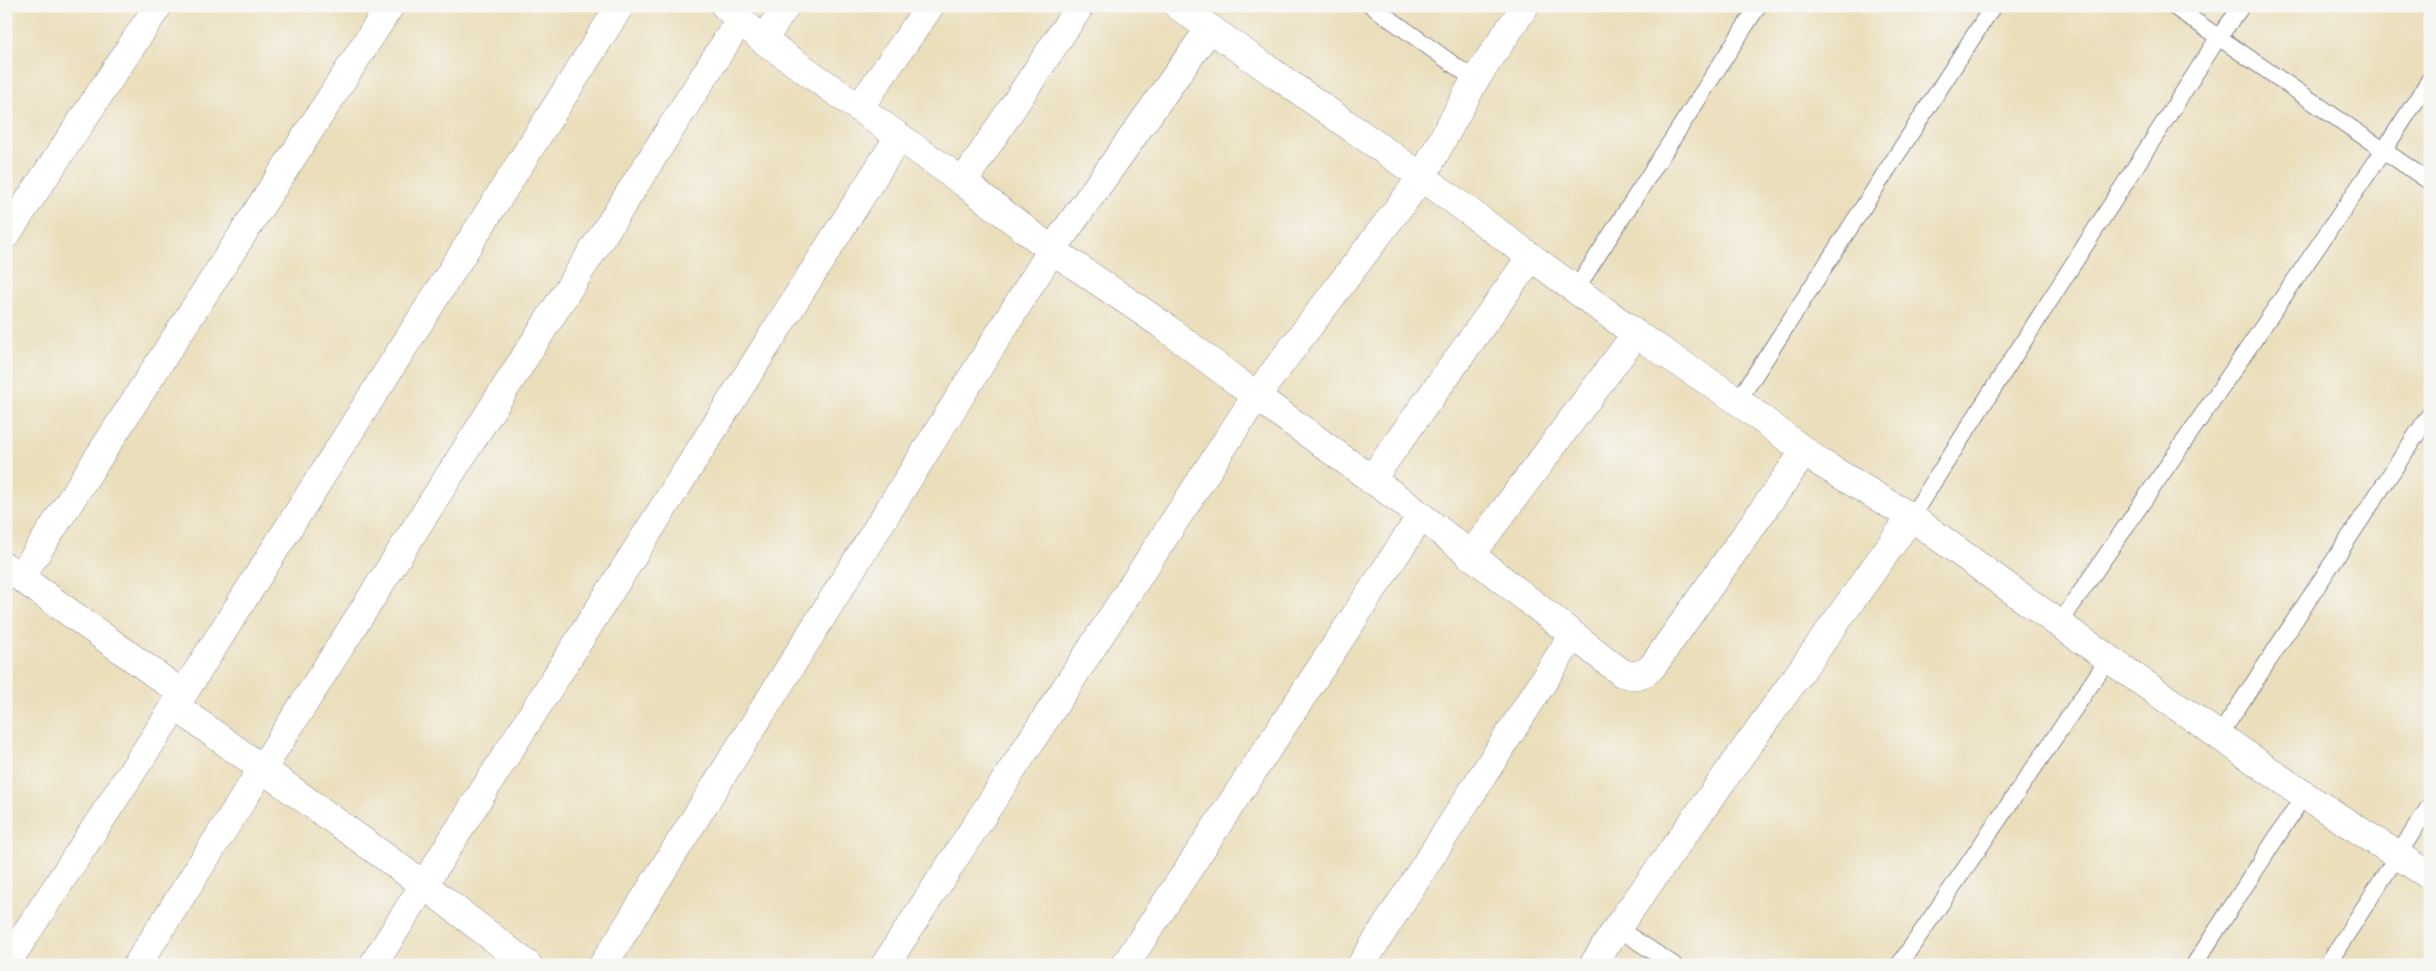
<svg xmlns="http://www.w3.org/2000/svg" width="2436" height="971" font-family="Mali,sans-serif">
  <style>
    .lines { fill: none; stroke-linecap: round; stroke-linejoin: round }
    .service-casing { stroke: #83868c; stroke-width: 18 }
    .minor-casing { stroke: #83868c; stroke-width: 29 }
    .service { stroke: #fff; stroke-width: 16 }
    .minor { stroke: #fff; stroke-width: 28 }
  </style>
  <rect width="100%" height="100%" fill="#f6f6f2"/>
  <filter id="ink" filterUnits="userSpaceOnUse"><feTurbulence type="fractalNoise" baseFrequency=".02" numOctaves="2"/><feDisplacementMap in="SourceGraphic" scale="10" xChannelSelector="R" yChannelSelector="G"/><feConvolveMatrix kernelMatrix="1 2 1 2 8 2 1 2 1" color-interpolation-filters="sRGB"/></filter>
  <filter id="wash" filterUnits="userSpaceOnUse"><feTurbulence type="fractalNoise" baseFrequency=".0096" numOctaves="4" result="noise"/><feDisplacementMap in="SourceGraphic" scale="20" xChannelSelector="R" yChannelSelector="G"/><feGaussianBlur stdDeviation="1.12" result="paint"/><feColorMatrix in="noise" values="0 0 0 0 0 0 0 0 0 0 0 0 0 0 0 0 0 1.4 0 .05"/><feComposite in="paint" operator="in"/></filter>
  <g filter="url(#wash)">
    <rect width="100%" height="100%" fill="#ebdebb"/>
  </g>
  <g filter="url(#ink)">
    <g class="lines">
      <g class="service-casing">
        <g id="service">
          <path d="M1372 6 1475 80"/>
          <path d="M2173 6 2430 182"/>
          <path d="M1576 289 1758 6"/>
          <path d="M1738 401 1993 6"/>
          <path d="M1911 517 2218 38 2242 6"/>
          <path d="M2059 624 2384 150 2430 79"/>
          <path d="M2219 736 2430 414"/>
          <path d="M1617 928 1674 965"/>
          <path d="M1899 965 2109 658"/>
          <path d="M2194 965 2304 795"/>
          <path d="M2327 965 2430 805"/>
        </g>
      </g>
      <g class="minor-casing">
        <g id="minor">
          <path d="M725 6 763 40 963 182 1052 250 1161 324 1256 396 1403 502 1622 673C1635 677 1642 676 1652 667L1805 451"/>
          <path d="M1178 6 1422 177 1636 334 1738 401 1819 462 1911 517 2059 624 2304 795 2430 876"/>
          <path d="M763 40 786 6"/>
          <path d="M859 108 930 6"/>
          <path d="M963 182 1080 6"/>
          <path d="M6 235 158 6"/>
          <path d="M1371 480 1531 257"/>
          <path d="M1470 556 1636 334"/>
          <path d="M6 567 183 694"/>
          <path d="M21 577 390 6"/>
          <path d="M175 706 424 885 528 965"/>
          <path d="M6 964 183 694 620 6"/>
          <path d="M137 965 740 20"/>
          <path d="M373 965 898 138"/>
          <path d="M603 965 1052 250 1210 28"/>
          <path d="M885 965 1256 396 1422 177 1475 80 1525 6"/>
          <path d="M1125 965 1421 516"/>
          <path d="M1361 965 1573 635"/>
          <path d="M1593 965 1617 928 1911 517"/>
        </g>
      </g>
      <use href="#service" class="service"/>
      <use href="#minor" class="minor"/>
    </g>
  </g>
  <rect width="2436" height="971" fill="none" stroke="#f6f6f2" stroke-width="25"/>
</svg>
